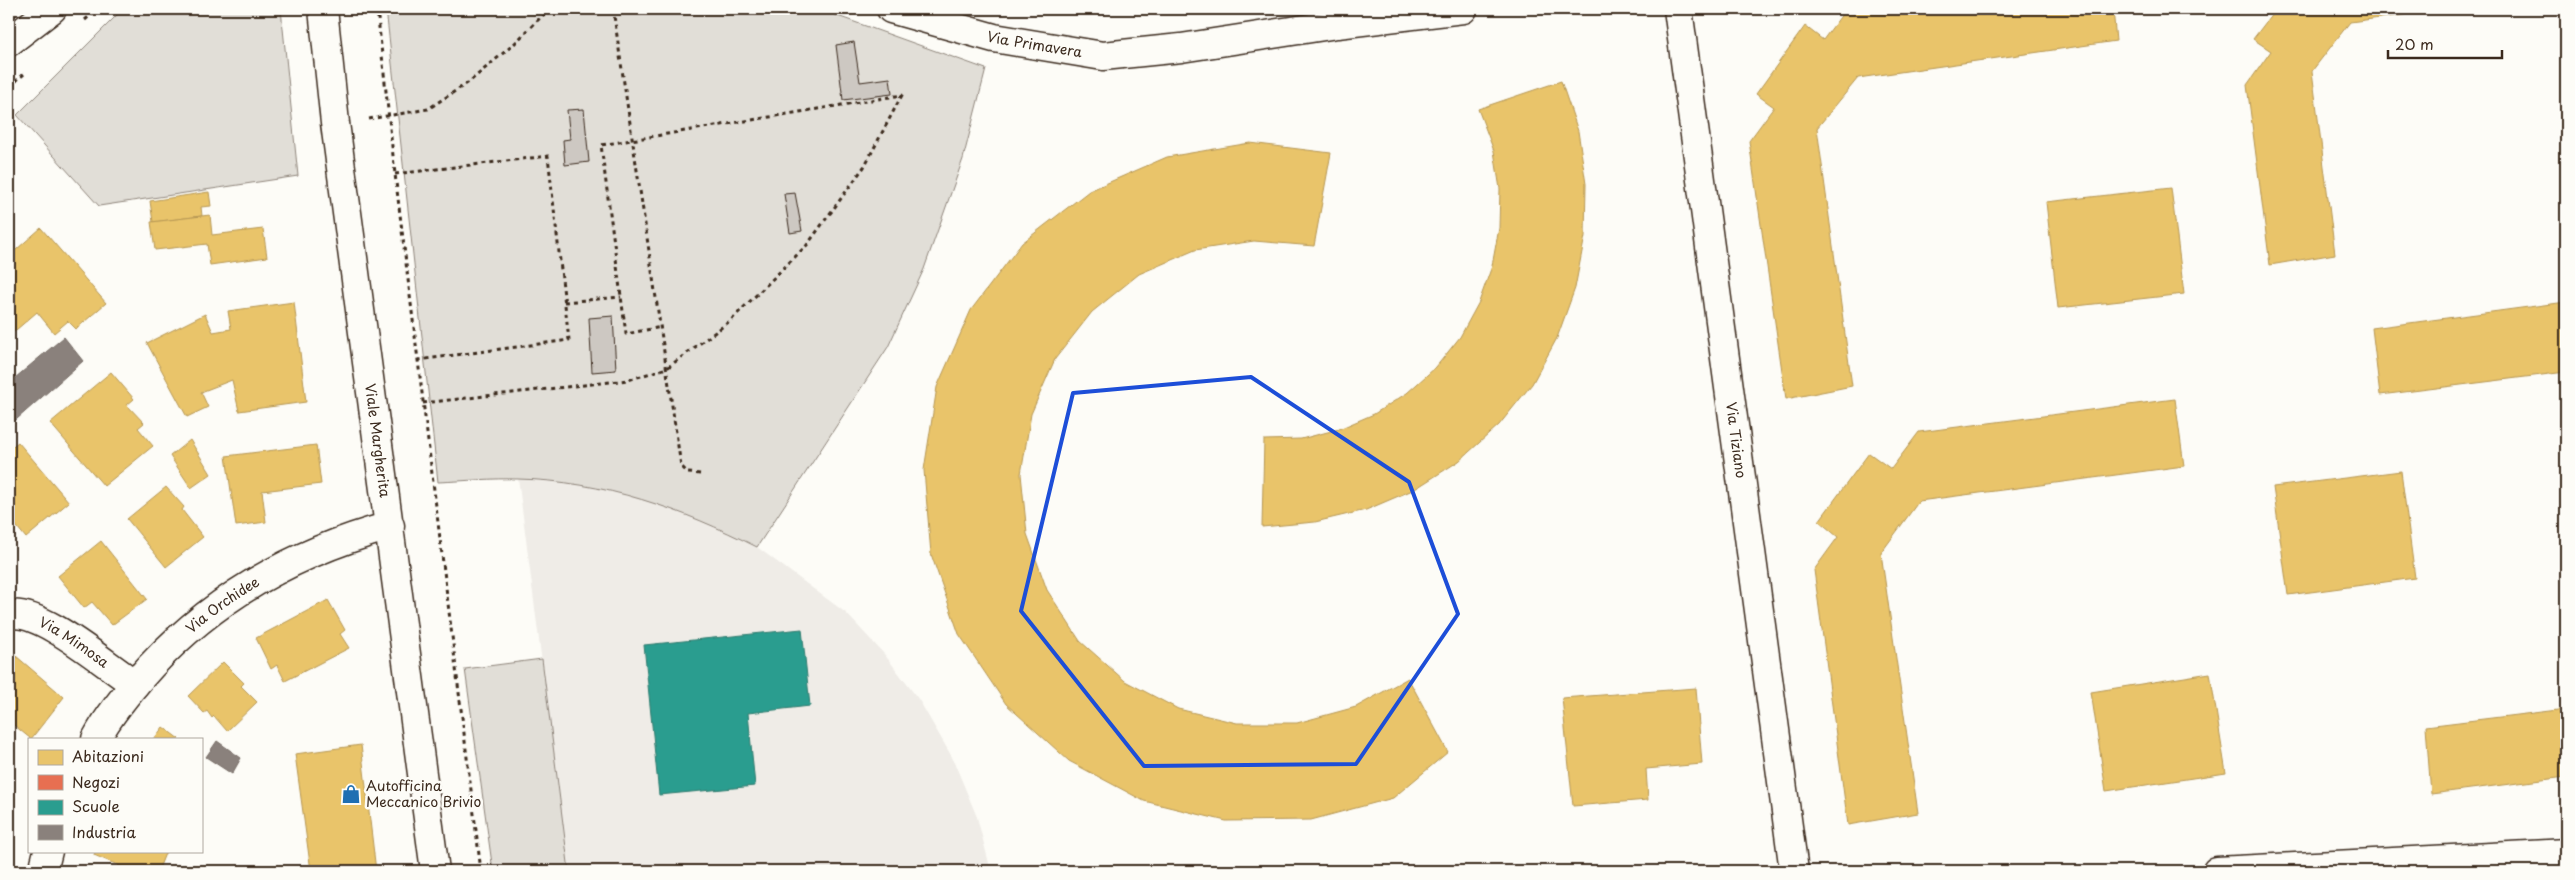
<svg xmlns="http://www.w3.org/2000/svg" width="2575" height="880" font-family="'Playpen Sans',sans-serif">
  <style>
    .built { fill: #efece7 }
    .green { fill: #e1ded7; stroke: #8e847a }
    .homes { fill: #e9c46a; stroke: #b59653 }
    .shops { fill: #e76f51; stroke: #b35a42 }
    .schools { fill: #2a9d8f; stroke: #2f7a6d }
    .industry { fill: #8a817c; stroke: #726760 }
    .building { fill: #cdc8c2; stroke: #3b2a1e }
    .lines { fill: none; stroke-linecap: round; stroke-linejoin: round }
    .minor-casing { stroke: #3b2a1e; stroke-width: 31 }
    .path { stroke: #3b2a1e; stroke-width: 3; stroke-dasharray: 4 4; stroke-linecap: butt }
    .minor { stroke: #fdfcf7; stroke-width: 28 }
    .marked { fill: none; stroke: #1d4ed8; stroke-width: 4; stroke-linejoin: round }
    .labels { text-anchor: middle; stroke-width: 5; stroke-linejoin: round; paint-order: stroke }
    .street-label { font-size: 14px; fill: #3b2a1e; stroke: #fdfcf7 }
    .poi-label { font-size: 14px; fill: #3b2a1e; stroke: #fdfcf7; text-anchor: start }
  </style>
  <rect width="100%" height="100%" fill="#fdfcf7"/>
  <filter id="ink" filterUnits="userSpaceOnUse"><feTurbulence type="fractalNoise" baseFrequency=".02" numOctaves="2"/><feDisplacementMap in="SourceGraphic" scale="10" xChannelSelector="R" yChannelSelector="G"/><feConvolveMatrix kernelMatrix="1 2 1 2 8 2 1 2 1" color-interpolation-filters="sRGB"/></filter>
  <g filter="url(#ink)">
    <path class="built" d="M518 478 562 482 613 491 661 504 710 523 757 547 846 613 885 655 919 700 952 757 977 817 991 871H569Z"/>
    <g class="green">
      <path d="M123 9H281L298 176 99 206 17 115Z"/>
      <path d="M386 9H818L986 69 963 159 924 269 888 347 757 547C682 509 604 481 518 479 492 478 465 481 438 482Z"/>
      <path d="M542 659 569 871H493L465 669Z"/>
    </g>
    <g class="homes">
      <path d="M1846 9H2113L2116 41 1858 78 1817 128 1852 386 1786 399 1749 141 1774 107 1756 94 1805 26 1823 40Z"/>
      <path d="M2276 9H2448L2350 22 2312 71 2335 254 2270 265 2247 85 2271 51 2253 39Z"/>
      <path d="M1561 81 1578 131 1586 184 1585 236 1575 288 1557 338 1532 384 1499 425 1459 461 1415 489 1366 510 1315 522 1262 527 1264 440 1301 439 1339 429 1374 414 1407 393 1436 367 1460 337 1479 302 1492 266 1499 228 1500 189 1494 151 1478 109Z"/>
      <path d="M1250 143 1331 153 1314 246 1254 241 1195 250 1139 274 1092 312 1055 359 1031 414 1021 474 1027 534 1047 590 1080 641 1125 681 1178 709 1237 723H1297L1356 707 1408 678 1448 752 1393 798 1311 820 1226 821 1144 801 1069 761 1006 704 959 634 931 554 924 470 937 387 971 310 1022 243 1089 191 1167 157Z"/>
      <path d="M2171 188 2184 294 2058 308 2046 202Z"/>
      <path d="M209 192 211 206 201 207 202 216 153 222 150 201Z"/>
      <path d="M210 215 212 235 263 229 267 257 210 265 207 244 155 250 151 222Z"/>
      <path d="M41 228 106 303 76 329 68 321 54 333 37 312 9 336V256Z"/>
      <path d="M294 302 306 402 239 411 232 380 201 392 208 407 187 417 147 343 205 314 213 332 231 329 228 311Z"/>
      <path d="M2566 302V372L2380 395 2372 328Z"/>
      <path d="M111 372 134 399 127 405 144 423 138 428 153 446 104 486 50 423Z"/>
      <path d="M2175 399 2184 466 1919 501 1881 553 1918 813 1848 825 1814 570 1838 537 1819 521 1869 453 1891 469 1919 432Z"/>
      <path d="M190 440 211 474 191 488 170 456Z"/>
      <path d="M18 442 69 502 26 538 9 517V449Z"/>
      <path d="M316 445 321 484 262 491 266 522 236 526 226 456Z"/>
      <path d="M2401 471 2415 578 2288 595 2273 487Z"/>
      <path d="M166 487 184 507 182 510 203 537 166 567 127 519Z"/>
      <path d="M101 541 147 599 112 625 92 602 84 608 58 576Z"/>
      <path d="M328 600 345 630 340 634 349 648 285 681 277 665 271 669 256 638Z"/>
      <path d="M9 650 64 697 31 739 9 721Z"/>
      <path d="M223 662 244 683 241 686 257 702 227 731 214 716 212 718 207 711 204 713 188 696Z"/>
      <path d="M2210 673 2226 773 2106 791 2091 692Z"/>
      <path d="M1696 688 1702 764 1646 769 1648 800 1573 806 1562 698Z"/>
      <path d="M2566 709V777L2431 794 2426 726Z"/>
      <path d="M163 727 179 739H154Z"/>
      <path d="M361 745 376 871H311L295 754Z"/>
      <path d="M9 796 15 798 9 816Z"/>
      <path d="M95 851H166L158 871H132L94 855Z"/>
    </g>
    <path class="shops" d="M1466 869V871H1440Z"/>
    <path class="schools" d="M802 629 810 706 748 713 755 786 659 795 644 645Z"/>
    <g class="industry">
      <path d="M64 337 83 361 9 426V383Z"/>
      <path d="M217 741 241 758 232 774 206 757Z"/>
      <path d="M9 746 14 749 9 758Z"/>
    </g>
    <g class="building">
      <path d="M854 42 860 82 890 78 892 94 843 100 836 45Z"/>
      <path d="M584 109 589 162 565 165 563 140 570 139 567 110Z"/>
      <path d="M795 193 802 231 790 233 784 194Z"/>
      <path d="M613 316 616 370 592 372 589 318Z"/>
    </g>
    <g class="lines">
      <g class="minor-casing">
        <g id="minor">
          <path id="s1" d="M323 9 335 123 435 871"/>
          <path id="s2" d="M891 9 994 38 1103 56 1181 48 1337 24 1463 9"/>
          <path id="s3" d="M1678 9 1794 871"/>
          <path d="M9 42 52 9"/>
          <path id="s4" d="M9 615C41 608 106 666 135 684"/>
          <path id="s5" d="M96 739C110 713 131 688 151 666 216 596 298 551 390 526"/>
          <path d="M43 871 48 851"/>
          <path d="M2217 871 2566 853"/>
        </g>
      </g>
      <g class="path">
        <path d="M377 9 395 174 481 871"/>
        <path d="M613 9 681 466 688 473 701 474"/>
        <path d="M85 20 98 9"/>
        <path d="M9 87 24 74"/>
        <path d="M369 119 428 109 469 82 514 44 549 9"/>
        <path d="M395 174 548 156 569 340 418 360"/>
        <path d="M564 302 621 297"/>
        <path d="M423 403 628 380 667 368 730 321 807 245 864 167 902 95 601 145 626 334 661 327"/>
      </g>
      <use href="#minor" class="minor"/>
    </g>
  </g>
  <path class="marked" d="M1251 377 1409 482 1458 614 1356 764 1144 766 1021 611 1073 393Z"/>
  <defs>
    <g id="shop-bare" transform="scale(1.5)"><path d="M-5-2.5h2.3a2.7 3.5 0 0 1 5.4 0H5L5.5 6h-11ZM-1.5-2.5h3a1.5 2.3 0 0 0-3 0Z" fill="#1f6fb2" stroke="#fdfcf7" stroke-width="2.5" paint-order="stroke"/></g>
  </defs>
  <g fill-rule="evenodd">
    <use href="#shop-bare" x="351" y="794"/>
  </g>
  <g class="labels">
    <g class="street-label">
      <text dy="5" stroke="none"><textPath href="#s2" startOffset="148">Via Primavera</textPath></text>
      <text dy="5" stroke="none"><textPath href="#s1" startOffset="435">Viale Margherita</textPath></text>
      <text dy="5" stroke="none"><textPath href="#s3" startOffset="435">Via Tiziano</textPath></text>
      <text dy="5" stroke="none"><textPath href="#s5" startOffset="186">Via Orchidee</textPath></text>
      <text dy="5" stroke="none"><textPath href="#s4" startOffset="72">Via Mimosa</textPath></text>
    </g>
    <g class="poi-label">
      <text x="366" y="791">Autofficina<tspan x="366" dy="16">Meccanico Brivio</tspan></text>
    </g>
  </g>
  <rect width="2575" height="880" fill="none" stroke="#fdfcf7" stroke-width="30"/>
  <rect x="15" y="15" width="2545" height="850" fill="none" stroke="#3b2a1e" stroke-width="2" filter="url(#ink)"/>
  <rect x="28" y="738" width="175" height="115" fill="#fdfcf7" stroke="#afa8a0"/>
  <rect x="38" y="750" width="25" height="15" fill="#e9c46a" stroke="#afa8a0"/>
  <text x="72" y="762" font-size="15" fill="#3b2a1e">Abitazioni</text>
  <rect x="38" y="775" width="25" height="15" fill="#e76f51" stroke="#afa8a0"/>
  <text x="72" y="788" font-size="15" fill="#3b2a1e">Negozi</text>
  <rect x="38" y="800" width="25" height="15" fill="#2a9d8f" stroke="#afa8a0"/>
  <text x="72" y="812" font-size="15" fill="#3b2a1e">Scuole</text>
  <rect x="38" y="825" width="25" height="15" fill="#8a817c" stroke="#afa8a0"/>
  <text x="72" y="838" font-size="15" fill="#3b2a1e">Industria</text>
  <path d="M2388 50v8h114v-8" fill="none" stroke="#3b2a1e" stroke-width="2.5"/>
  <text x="2395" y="50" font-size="15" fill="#3b2a1e" stroke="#fdfcf7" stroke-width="4" paint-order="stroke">20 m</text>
</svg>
